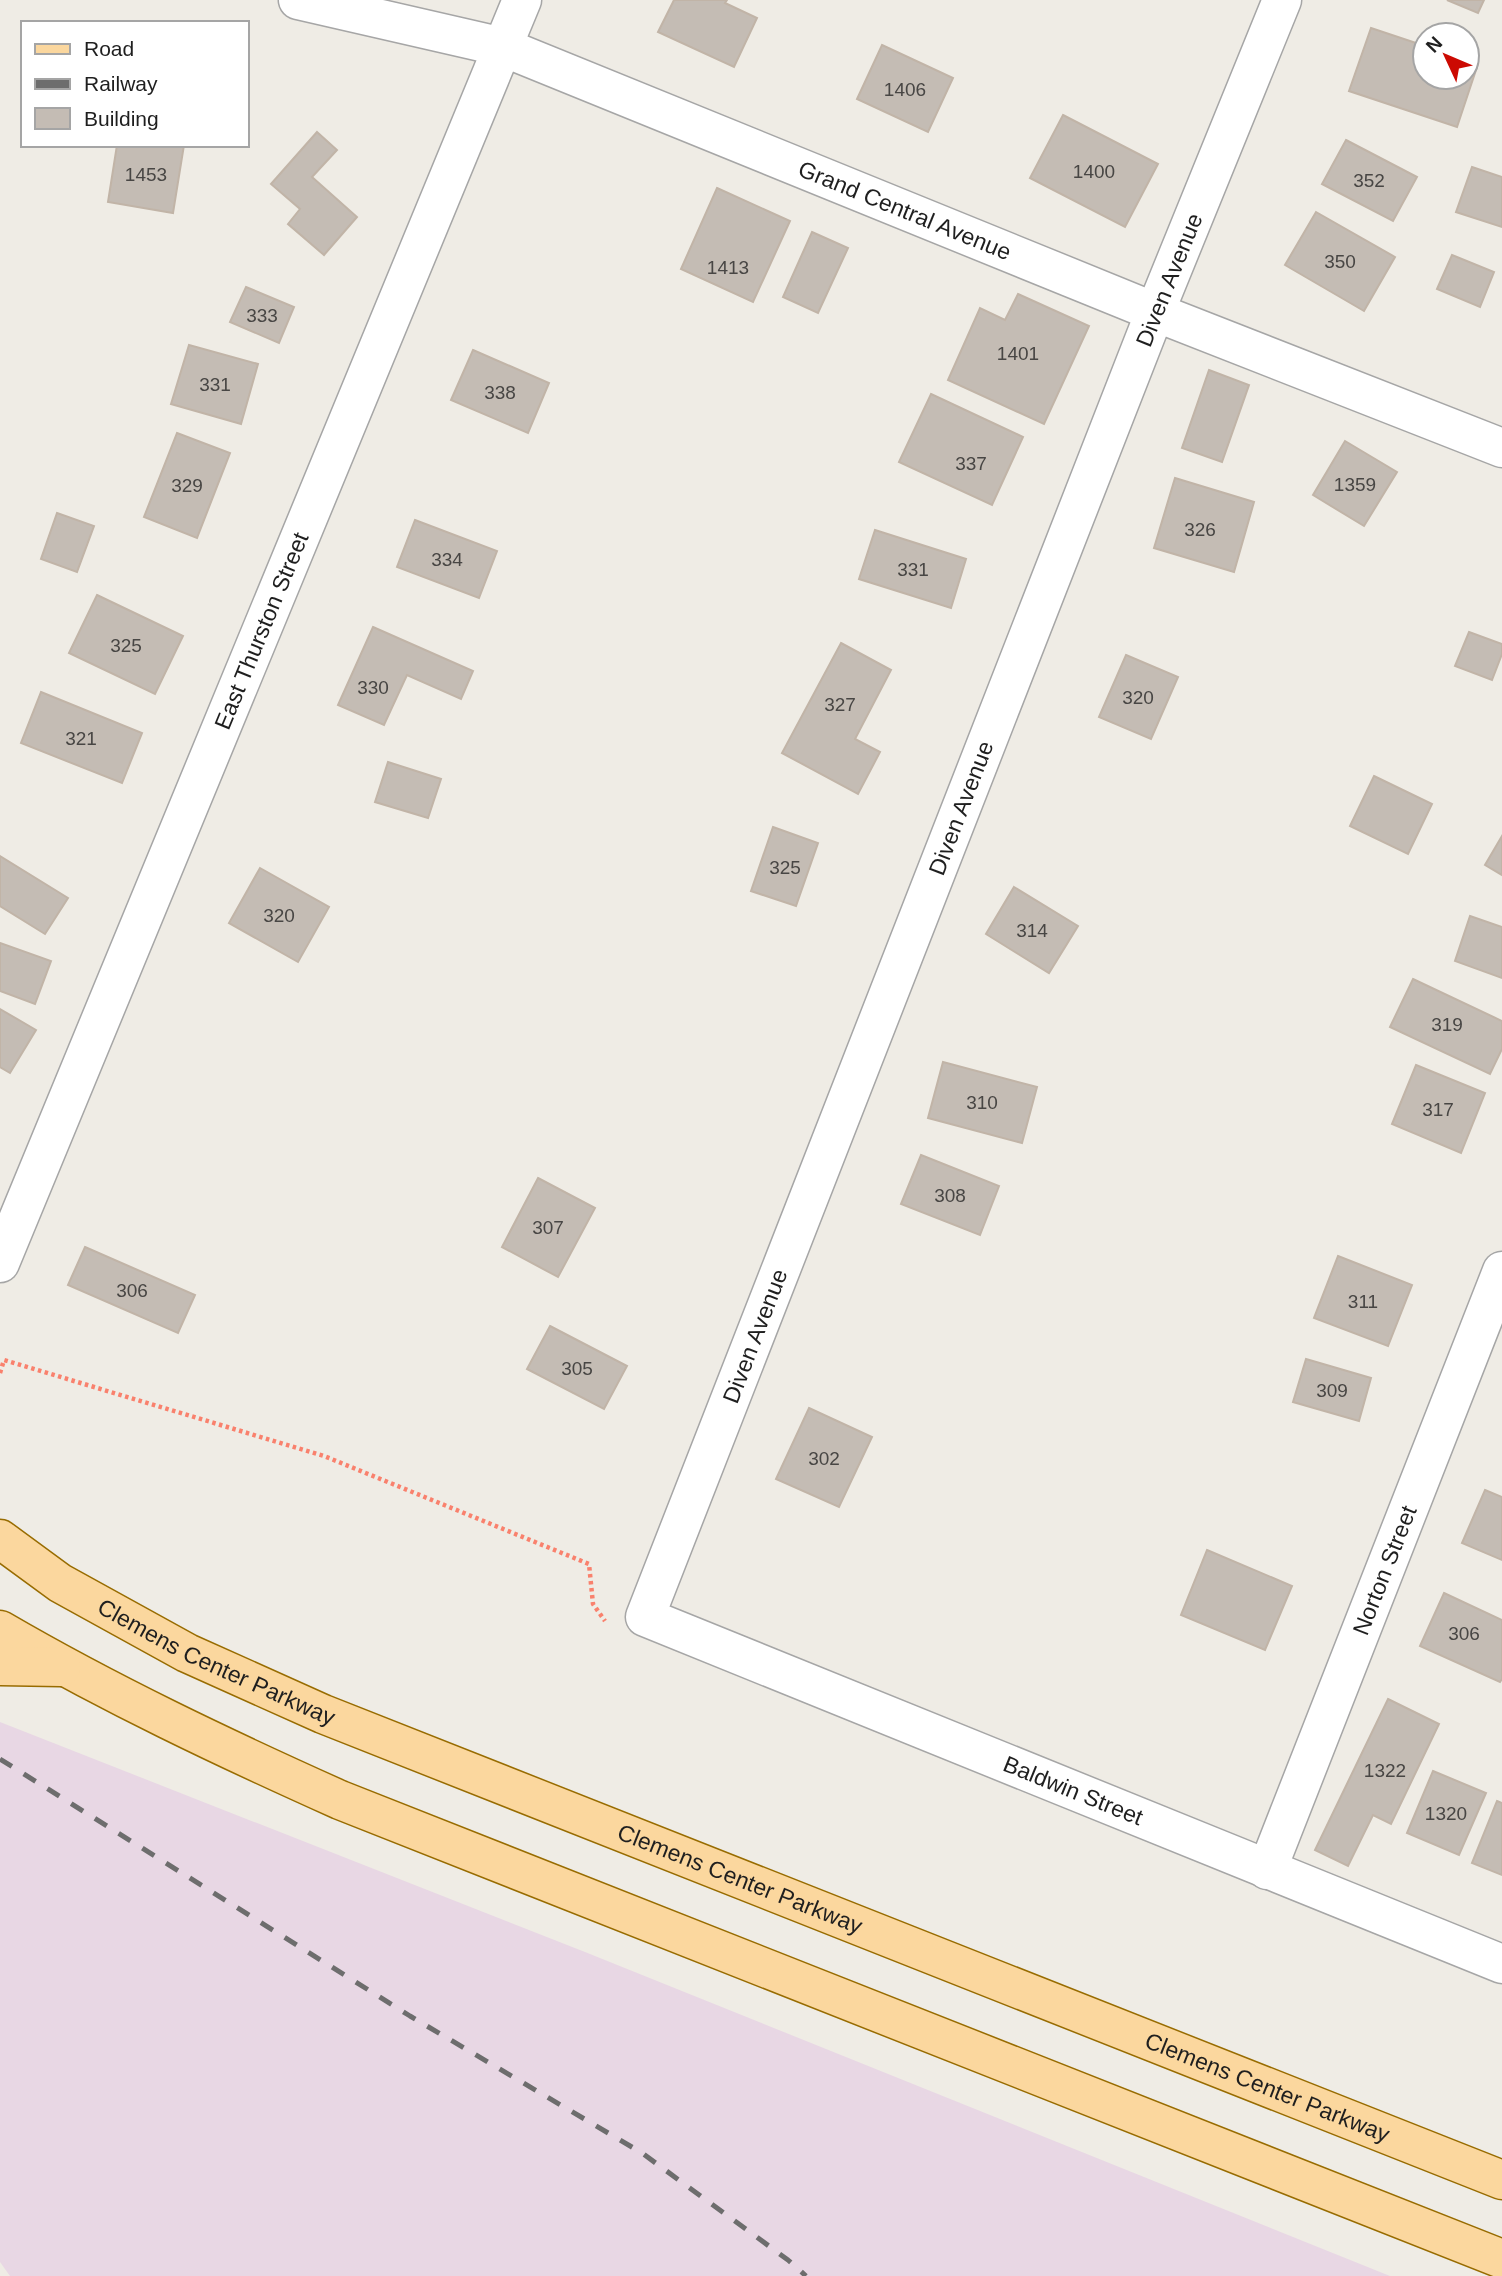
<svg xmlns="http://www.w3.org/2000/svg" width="1502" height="2276" font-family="Arial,sans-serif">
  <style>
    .industrial { fill: #e8d7e4 }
    .building { fill: #c4bcb4; stroke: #c1b4a7; stroke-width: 2 }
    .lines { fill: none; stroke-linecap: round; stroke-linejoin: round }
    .minor-casing { stroke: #a6a6a6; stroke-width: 41 }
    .primary-casing { stroke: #986c01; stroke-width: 41 }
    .path { stroke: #f9816d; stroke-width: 4.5; stroke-dasharray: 3.5 3.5; stroke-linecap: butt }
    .minor { stroke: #fff; stroke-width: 38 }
    .primary { stroke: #fbd79e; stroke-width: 38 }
    .rail { stroke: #6d6d6d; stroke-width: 5; stroke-dasharray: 14 14; stroke-linecap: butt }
    .labels { text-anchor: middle; stroke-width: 6; stroke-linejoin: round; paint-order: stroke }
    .number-label { font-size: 19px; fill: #484644 }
    .street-label { font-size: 23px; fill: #1f1f1f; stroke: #fff }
  </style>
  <rect width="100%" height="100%" fill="#efece5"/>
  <path class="industrial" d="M0 1722 585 1952 1390 2276H10L0 2262Z"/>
  <g class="building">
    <path d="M674 0H727L725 3 757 18 734 67 658 32Z"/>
    <path d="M1447 0H1484L1478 13Z"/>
    <path d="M1371 28 1425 46V77H1467V61L1478 64 1457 127 1349 91Z"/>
    <path d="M882 45 953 78 928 132 857 99Z"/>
    <path d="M1063 115 1158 164 1125 227 1030 178Z"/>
    <path d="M317 132 337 150 312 177 357 217 324 255 288 224 300 209 271 184Z"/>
    <path d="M1346 140 1417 177 1393 221 1322 184Z"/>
    <path d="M117 145H184L173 213 108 202Z"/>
    <path d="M1472 167 1502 177V227L1456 212Z"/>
    <path d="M717 188 790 221 753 302 681 269Z"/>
    <path d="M1316 212 1395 257 1364 311 1285 265Z"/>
    <path d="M812 232 848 248 818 313 783 297Z"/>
    <path d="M1452 255 1494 272 1480 307 1437 289Z"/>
    <path d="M246 287 294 307 279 343 230 322Z"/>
    <path d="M1018 294 1089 326 1044 424 948 380 980 308 1005 320Z"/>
    <path d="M189 345 258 364 241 424 171 404Z"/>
    <path d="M473 350 549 383 528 433 451 400Z"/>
    <path d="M1209 370 1249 385 1222 462 1182 448Z"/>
    <path d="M931 394 1023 437 992 505 899 462Z"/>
    <path d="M177 433 230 453 197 538 144 517Z"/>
    <path d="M1345 441 1397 472 1364 526 1313 495Z"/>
    <path d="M1175 478 1254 502 1234 572 1154 548Z"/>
    <path d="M57 513 94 526 77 572 41 559Z"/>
    <path d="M415 520 497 551 479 598 397 567Z"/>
    <path d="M875 530 966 559 951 608 859 579Z"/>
    <path d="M97 595 183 636 155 694 69 653Z"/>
    <path d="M373 627 473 671 461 699 407 675 384 725 338 705Z"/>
    <path d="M1469 632 1502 644V654L1492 680 1455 666Z"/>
    <path d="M841 643 891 670 855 739 880 752 858 794 782 753Z"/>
    <path d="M1126 655 1178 677 1151 739 1099 717Z"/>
    <path d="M41 692 142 733 122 783 21 743Z"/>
    <path d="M388 762 441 779 428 818 375 802Z"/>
    <path d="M1374 776 1432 804 1408 854 1350 826Z"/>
    <path d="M773 827 818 843 796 906 751 891Z"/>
    <path d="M1502 836V875L1485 865Z"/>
    <path d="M0 856 68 898 45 934 0 906Z"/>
    <path d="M260 868 329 907 298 962 229 923Z"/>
    <path d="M1014 887 1078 926 1049 973 986 934Z"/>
    <path d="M1470 916 1502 927V978L1455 961Z"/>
    <path d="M0 943 51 961 35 1004 0 991Z"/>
    <path d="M1413 979 1502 1021V1049L1490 1074 1390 1027Z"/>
    <path d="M0 1009 36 1030 10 1073 0 1067Z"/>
    <path d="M943 1062 1037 1087 1022 1143 928 1118Z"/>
    <path d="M1416 1065 1485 1093 1461 1153 1392 1124Z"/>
    <path d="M921 1155 999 1186 980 1235 901 1204Z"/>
    <path d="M538 1178 595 1208 558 1277 502 1247Z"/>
    <path d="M85 1247 195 1295 178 1333 68 1285Z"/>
    <path d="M1338 1256 1412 1285 1388 1346 1314 1318Z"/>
    <path d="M550 1326 627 1366 604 1409 527 1369Z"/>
    <path d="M1306 1359 1371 1378 1359 1421 1293 1402Z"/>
    <path d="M809 1408 872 1437 839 1507 776 1479Z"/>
    <path d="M1485 1490 1502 1497V1560L1462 1543Z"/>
    <path d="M1207 1550 1292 1586 1265 1650 1181 1615Z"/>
    <path d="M1444 1593 1502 1620V1679L1500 1682 1420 1646Z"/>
    <path d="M1388 1699 1439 1724 1391 1824 1373 1815 1348 1866 1315 1850Z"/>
    <path d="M1433 1771 1486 1793 1459 1855 1407 1833Z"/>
    <path d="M1497 1801 1502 1803V1875L1472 1863Z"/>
  </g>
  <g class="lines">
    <g class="minor-casing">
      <g id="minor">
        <path id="s1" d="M298 0 503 47 1155 312 1502 448"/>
        <path id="s2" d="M1282 0 1155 312 645 1617 1502 1964"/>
        <path id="s3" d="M0 1263 522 0"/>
        <path id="s4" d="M1267 1870 1502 1271"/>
      </g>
    </g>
    <g class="primary-casing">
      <g id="primary">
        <path id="s5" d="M0 1539 60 1583 187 1653 323 1714 1502 2180"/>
        <path d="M0 1630C110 1694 224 1748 340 1800L1502 2259"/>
        <path d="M0 1666 61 1667"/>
      </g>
    </g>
    <path class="path" d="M0 1373 4 1360 324 1456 589 1564 593 1604 605 1621"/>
    <use href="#minor" class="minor"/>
    <use href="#primary" class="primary"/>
    <path class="rail" d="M0 1759 410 2016 642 2153 788 2260 806 2276"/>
  </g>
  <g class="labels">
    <g class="number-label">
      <text x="905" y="96">1406</text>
      <text x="1094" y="178">1400</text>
      <text x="146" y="181">1453</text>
      <text x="1369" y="187">352</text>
      <text x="1340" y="268">350</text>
      <text x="728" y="274">1413</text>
      <text x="262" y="322">333</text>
      <text x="1018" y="360">1401</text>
      <text x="215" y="391">331</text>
      <text x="500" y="399">338</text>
      <text x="971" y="470">337</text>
      <text x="1355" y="491">1359</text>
      <text x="187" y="492">329</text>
      <text x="1200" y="536">326</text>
      <text x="447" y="566">334</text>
      <text x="913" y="576">331</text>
      <text x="126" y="652">325</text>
      <text x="373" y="694">330</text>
      <text x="1138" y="704">320</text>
      <text x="840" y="711">327</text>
      <text x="81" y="745">321</text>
      <text x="785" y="874">325</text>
      <text x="279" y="922">320</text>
      <text x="1032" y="937">314</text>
      <text x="1447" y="1031">319</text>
      <text x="982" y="1109">310</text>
      <text x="1438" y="1116">317</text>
      <text x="950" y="1202">308</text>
      <text x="548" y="1234">307</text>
      <text x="132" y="1297">306</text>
      <text x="1363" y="1308">311</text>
      <text x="577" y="1375">305</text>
      <text x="1332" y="1397">309</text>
      <text x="824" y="1465">302</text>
      <text x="1464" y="1640">306</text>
      <text x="1385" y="1777">1322</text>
      <text x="1446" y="1820">1320</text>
    </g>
    <g class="street-label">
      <text dy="8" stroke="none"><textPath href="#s1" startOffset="644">Grand Central Avenue</textPath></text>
      <text transform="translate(1169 280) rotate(-68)" y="8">Diven Avenue</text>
      <text dy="8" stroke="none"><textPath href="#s3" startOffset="684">East Thurston Street</textPath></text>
      <text transform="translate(961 808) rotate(-69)" y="8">Diven Avenue</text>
      <text transform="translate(755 1336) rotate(-69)" y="8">Diven Avenue</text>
      <text dy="8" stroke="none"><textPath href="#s4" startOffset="322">Norton Street</textPath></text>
      <text dy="8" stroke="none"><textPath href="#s5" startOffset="250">Clemens Center Parkway</textPath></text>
      <text dy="8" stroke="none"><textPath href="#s2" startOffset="2200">Baldwin Street</textPath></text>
      <text dy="8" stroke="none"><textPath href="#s5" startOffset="817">Clemens Center Parkway</textPath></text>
      <text dy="8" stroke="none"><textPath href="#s5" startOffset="1384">Clemens Center Parkway</textPath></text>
    </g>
  </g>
  <rect x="21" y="21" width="228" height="126" fill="#ffffff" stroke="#a5a5a5" stroke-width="2"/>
  <rect x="35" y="44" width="35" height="10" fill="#fbd79e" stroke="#a5a5a5" stroke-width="2"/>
  <text x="84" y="56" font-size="21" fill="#1f1f1f">Road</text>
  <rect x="35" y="79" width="35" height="10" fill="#6d6d6d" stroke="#a5a5a5" stroke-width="2"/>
  <text x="84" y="91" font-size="21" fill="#1f1f1f">Railway</text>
  <rect x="35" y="108" width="35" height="21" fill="#c4bcb4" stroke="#a5a5a5" stroke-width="2"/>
  <text x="84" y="126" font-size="21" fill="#1f1f1f">Building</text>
  <g transform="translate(1446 56) rotate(314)"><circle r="33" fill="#ffffff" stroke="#a5a5a5" stroke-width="2"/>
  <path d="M0-5L12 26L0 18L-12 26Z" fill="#cc0a02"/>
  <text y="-10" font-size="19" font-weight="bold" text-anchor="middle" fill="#1f1f1f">N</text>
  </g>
</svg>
